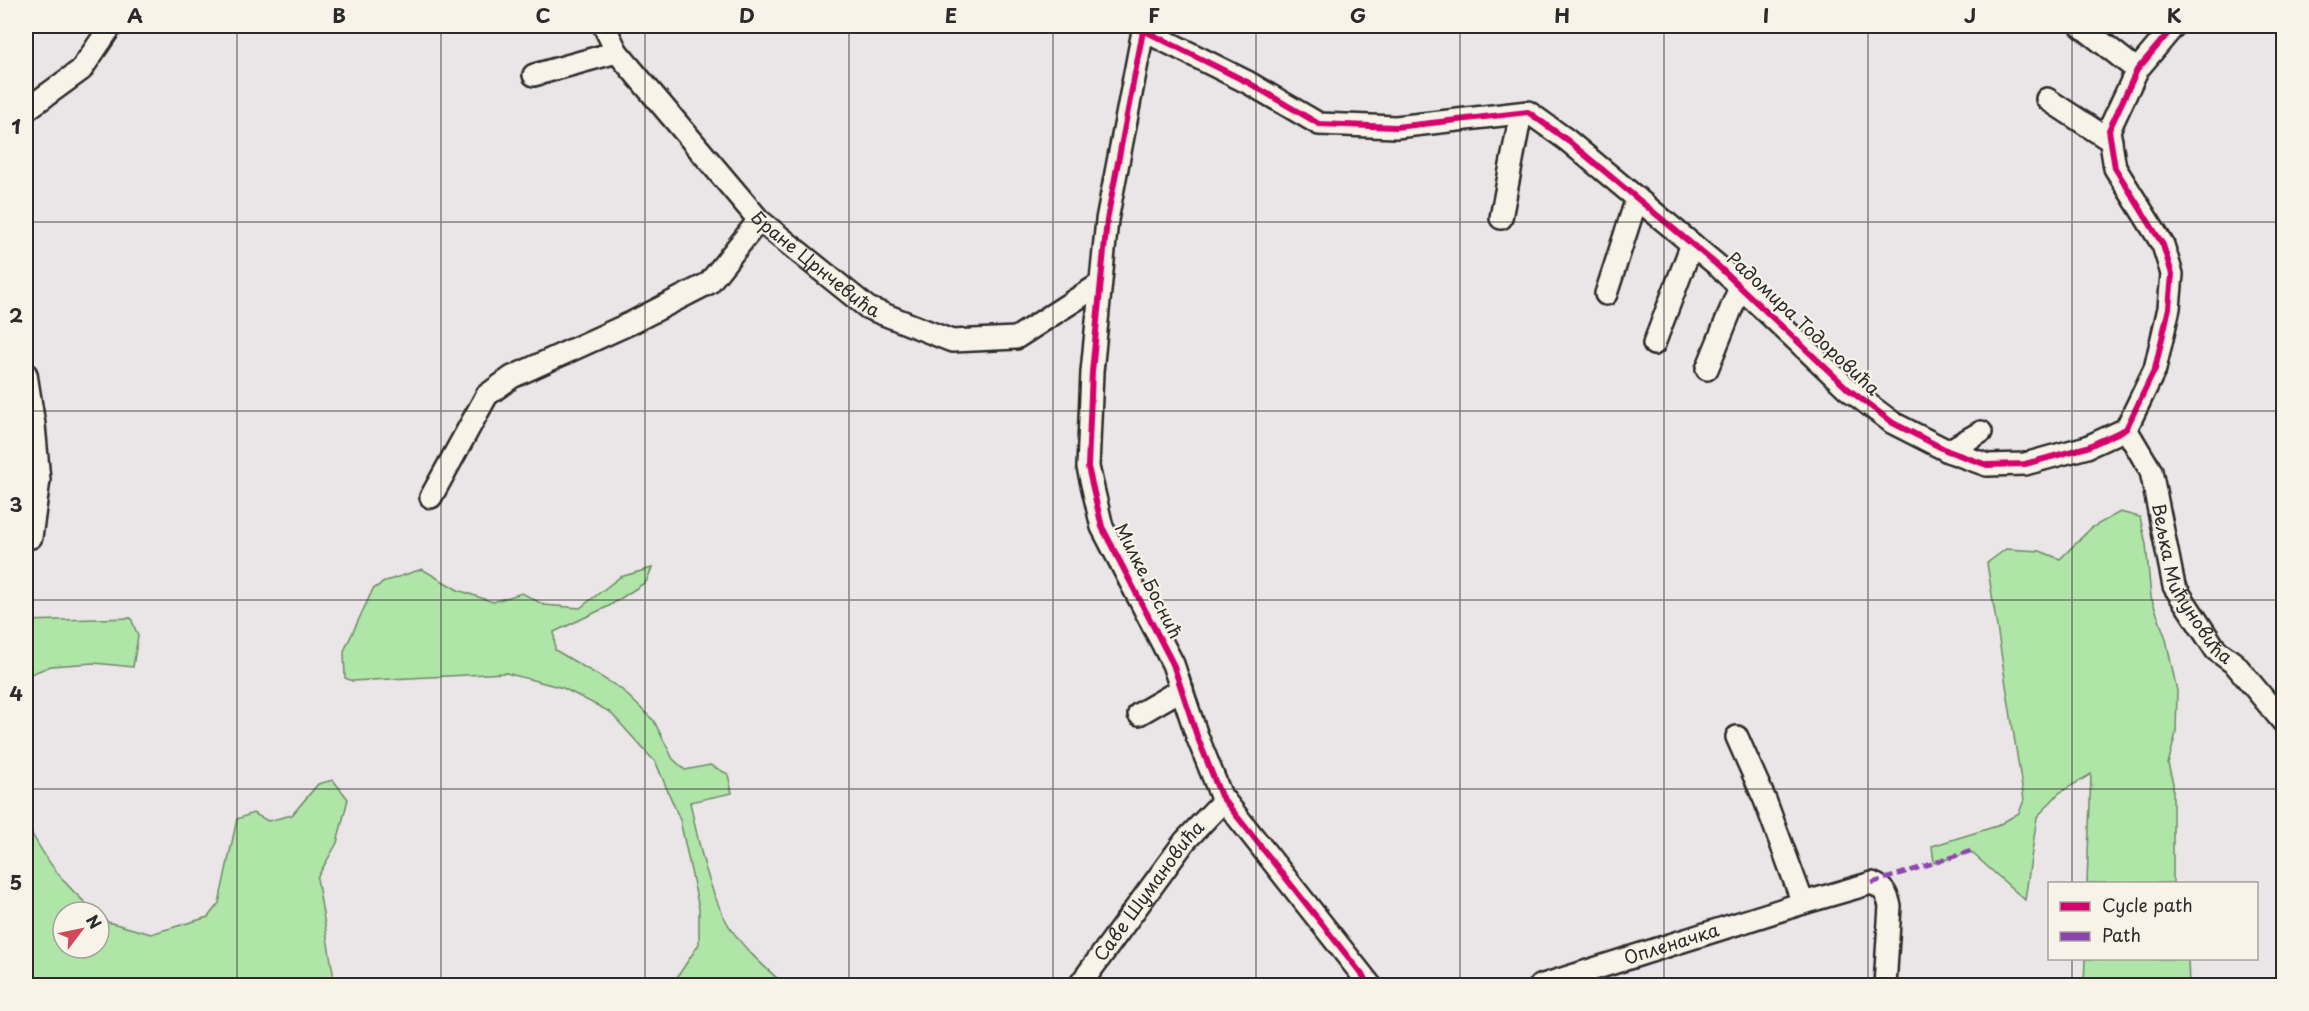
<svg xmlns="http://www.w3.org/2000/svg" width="2309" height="1011" font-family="'Playpen Sans',sans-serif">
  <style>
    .green { fill: #afe5a7; stroke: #6d8869; stroke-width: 1.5 }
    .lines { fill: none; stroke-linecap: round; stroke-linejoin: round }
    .minor-casing { stroke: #2b2b2b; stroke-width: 26 }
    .minor { stroke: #f7f3e8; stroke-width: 21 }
    .quiet { stroke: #8e44ad; stroke-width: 4.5; stroke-dasharray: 9 4.5; stroke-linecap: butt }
    .cycleway-casing { stroke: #f7f3e8; stroke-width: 10 }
    .cycleway { stroke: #d6006c; stroke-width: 6 }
    .grid { fill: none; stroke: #2b2b2b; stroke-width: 1.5; stroke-opacity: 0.55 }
    .labels { text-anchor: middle; stroke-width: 4.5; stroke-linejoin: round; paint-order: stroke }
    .street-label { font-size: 18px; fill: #2b2b2b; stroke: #f7f3e8 }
    .neatline { fill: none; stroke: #2b2b2b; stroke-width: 2 }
    .grid-label { font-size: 20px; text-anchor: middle; font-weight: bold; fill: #2b2b2b }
  </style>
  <rect width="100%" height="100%" fill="#eae5e6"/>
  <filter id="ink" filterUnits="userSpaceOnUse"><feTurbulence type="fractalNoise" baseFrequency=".0167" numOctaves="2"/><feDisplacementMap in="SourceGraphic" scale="12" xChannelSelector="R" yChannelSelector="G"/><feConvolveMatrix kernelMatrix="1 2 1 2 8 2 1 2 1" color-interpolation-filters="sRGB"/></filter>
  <g filter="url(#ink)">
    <g class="green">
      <path d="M2120 512 2140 517 2146 544 2151 597 2166 639 2177 691 2176 733 2168 764 2173 783V883H2087L2091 774 2059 793 2037 817 2025 900 1971 852 1934 863 1932 846 1997 826 2019 813 2024 800 1987 563 2006 549 2040 551 2060 559 2091 528Z"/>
      <path d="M652 568 646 582 609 606 554 632 555 650 620 688 654 721 673 759 685 770 710 765 728 774 732 793 690 802C698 840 706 881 724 917 737 943 763 966 785 985H672L699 944V908L680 820 656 763 610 712 563 688 506 673 352 681 345 678 344 651 373 589 386 581 422 569 458 590 493 602 522 593 544 605 580 608 620 577Z"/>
      <path d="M131 618 138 636 133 667 94 663 51 666 26 676V621Z"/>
      <path d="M333 780 348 799 337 843 317 878 335 985H26V823C45 859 64 886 96 912H63V948H99V914L108 922 151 934 208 917 219 903 237 819 253 813 268 821 292 815 318 784Z"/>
      <path d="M2085 959H2188L2189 985H2084Z"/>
    </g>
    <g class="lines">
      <g class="minor-casing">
        <g id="minor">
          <path id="s1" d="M604 26 617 52 759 220 868 308 952 341 1016 338 1100 284"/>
          <path d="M1144 26 1107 220 1092 372 1088 467 1102 527 1173 664 1197 736 1221 796 1371 986"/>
          <path d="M2081 26 2137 70"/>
          <path d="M1143 30 1249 83 1319 124 1396 127 1528 112 1567 140 1717 265 1848 389 1893 423 1948 451 1987 465 2025 464 2087 447 2126 429 2155 369 2169 308 2172 274 2163 245 2115 168 2109 130 2137 70 2174 26"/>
          <path d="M534 75 617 52"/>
          <path d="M2047 99 2111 141"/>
          <path d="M26 110 81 70 111 26"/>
          <path d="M1501 218 1521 113"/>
          <path d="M1606 294 1637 198"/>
          <path d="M1654 344 1692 244"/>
          <path d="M1707 369 1740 287"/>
          <path d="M26 374 34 425 39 480 31 537"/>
          <path id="s2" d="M2126 429 2151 471 2174 586 2216 650 2235 664 2284 723"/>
          <path d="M1948 451 1981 432"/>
          <path d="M431 497 487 395 512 377 631 323 709 283 759 220"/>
          <path d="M1139 714 1182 689"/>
          <path d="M1737 737 1765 800 1803 903"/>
          <path id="s3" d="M1079 986 1185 841 1224 800"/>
          <path id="s4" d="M1540 986 1803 903 1872 883C1884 888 1887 894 1890 906L1885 986"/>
        </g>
      </g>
      <use href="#minor" class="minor"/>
      <path class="quiet" d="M1872 883 1971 851"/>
      <g class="cycleway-casing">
        <g id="cycleway">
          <path d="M1144 26 1107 220 1092 372 1088 467 1102 527 1173 664 1197 736 1221 796 1371 986"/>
          <path d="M1143 30 1249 83 1319 124 1396 127 1528 112 1567 140 1717 265 1848 389 1893 423 1948 451 1987 465 2025 464 2087 447 2126 429 2155 369 2169 308 2172 274 2163 245 2115 168 2109 130 2137 70 2174 26"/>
        </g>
      </g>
      <use href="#cycleway" class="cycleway"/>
    </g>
  </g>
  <path class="grid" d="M237 26V986M441 26V986M645 26V986M849 26V986M1053 26V986M1256 26V986M1460 26V986M1664 26V986M1868 26V986M2072 26V884M26 222H2284M26 411H2284M26 600H2284M26 789H2284M2072 958V986"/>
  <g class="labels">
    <g class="street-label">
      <text dy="6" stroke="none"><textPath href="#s1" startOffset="321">Бране Црнчевића</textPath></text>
      <text transform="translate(1803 324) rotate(43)" y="6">Радомира Тодоровића</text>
      <text transform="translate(1148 581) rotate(63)" y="6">Милке Боснић</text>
      <text dy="6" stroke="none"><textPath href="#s2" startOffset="171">Вељка Мићуновића</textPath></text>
      <text dy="6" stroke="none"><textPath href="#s3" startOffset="118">Саве Шумановића</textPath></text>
      <text dy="6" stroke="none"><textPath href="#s4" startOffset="138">Опленачка</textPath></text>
    </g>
  </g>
  <rect width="2309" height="1011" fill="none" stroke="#f7f3e8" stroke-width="66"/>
  <rect x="2048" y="882" width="210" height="78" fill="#f7f3e8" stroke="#a5a39c" stroke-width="1.5"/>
  <rect x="2060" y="902" width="30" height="9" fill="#d6006c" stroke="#a5a39c" stroke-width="1.5"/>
  <text x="2102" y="912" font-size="18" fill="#2b2b2b">Cycle path</text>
  <rect x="2060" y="932" width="30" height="9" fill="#8e44ad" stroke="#a5a39c" stroke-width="1.5"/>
  <text x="2102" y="942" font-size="18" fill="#2b2b2b">Path</text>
  <g transform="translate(81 930) rotate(58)"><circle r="28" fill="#f7f3e8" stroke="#a5a39c" stroke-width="1.5"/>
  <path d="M0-4.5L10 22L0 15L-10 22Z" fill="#d1495b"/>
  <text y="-9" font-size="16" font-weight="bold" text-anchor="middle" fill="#2b2b2b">N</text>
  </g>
  <rect x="33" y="33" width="2243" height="945" class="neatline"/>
  <g class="grid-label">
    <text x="135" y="23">A</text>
    <text x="339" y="23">B</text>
    <text x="543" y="23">C</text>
    <text x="747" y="23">D</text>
    <text x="951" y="23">E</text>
    <text x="1154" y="23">F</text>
    <text x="1358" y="23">G</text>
    <text x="1562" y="23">H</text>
    <text x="1766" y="23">I</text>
    <text x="1970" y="23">J</text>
    <text x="2174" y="23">K</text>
    <text x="16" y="134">1</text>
    <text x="16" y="323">2</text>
    <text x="16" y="512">3</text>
    <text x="16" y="701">4</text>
    <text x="16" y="890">5</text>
  </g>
</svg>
